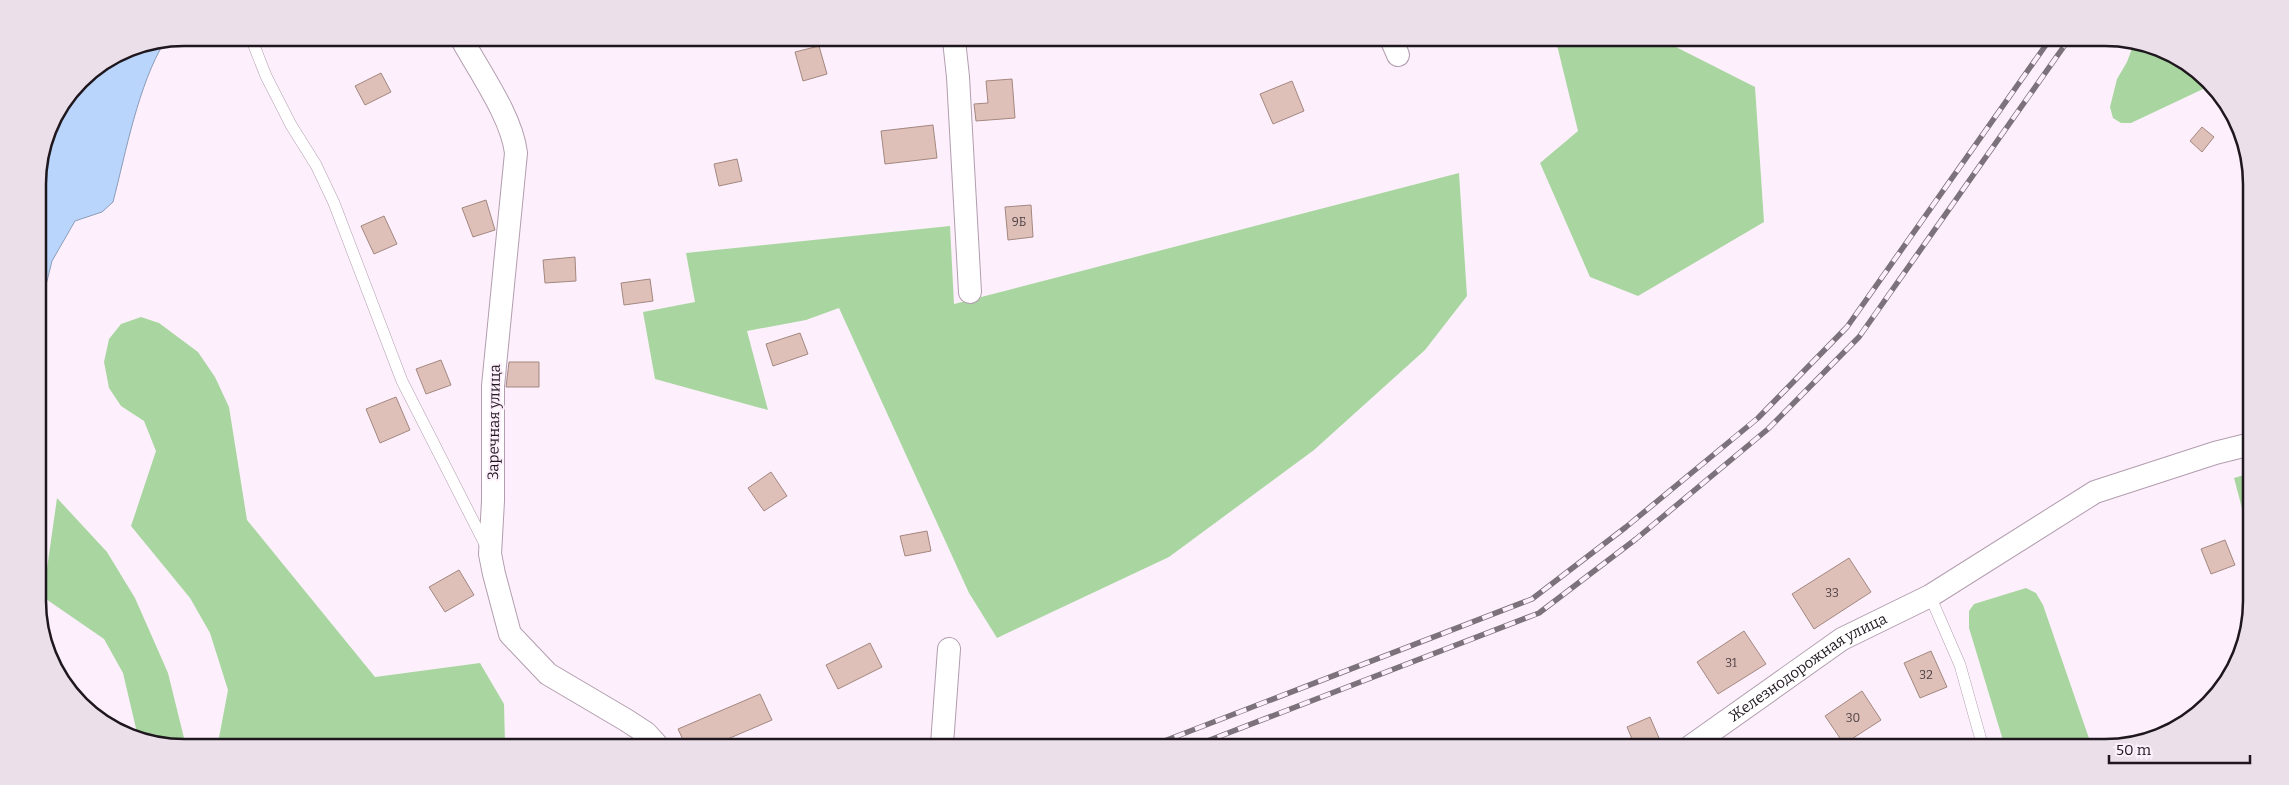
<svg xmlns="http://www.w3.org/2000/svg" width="2289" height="785" font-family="Bitter,serif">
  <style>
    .green { fill: #a9d6a0 }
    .water { fill: #b9d5fb; stroke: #8b9cb9 }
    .building { fill: #dec0b9; stroke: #a38780 }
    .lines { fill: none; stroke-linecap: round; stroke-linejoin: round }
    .service-casing { stroke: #b29daf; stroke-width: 12 }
    .minor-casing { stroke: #b29daf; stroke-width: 24 }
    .service { stroke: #fff; stroke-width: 11 }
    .minor { stroke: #fff; stroke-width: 22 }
    .rail-casing { stroke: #7c727b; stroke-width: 5.5 }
    .rail { stroke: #fdf0fc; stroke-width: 4; stroke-dasharray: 11; stroke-linecap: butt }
    .labels { text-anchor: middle; stroke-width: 4; stroke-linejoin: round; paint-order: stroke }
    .number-label { font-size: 12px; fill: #4f4145 }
    .street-label { font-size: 15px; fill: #1f171e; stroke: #fdf0fc }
    .rim { fill: none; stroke: #1f171e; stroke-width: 2.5 }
  </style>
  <rect width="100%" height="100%" fill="#fdf0fc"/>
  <g class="green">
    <path d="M1556 41H1670L1672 45 1755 87 1764 222 1638 296 1590 277 1540 163 1578 131Z"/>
    <path d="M2134 43H2143L2210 84 2201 90 2131 123H2121L2113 118 2110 107 2117 79 2127 62Z"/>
    <path d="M1459 173 1467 296 1425 350 1314 450 1169 557 997 638 969 593 839 308 806 320 747 331 768 410 655 379 643 312 695 302 686 253 950 226 954 304Z"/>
    <path d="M141 317 159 323 198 352 215 377 229 407 247 520 375 677 480 663 504 704 505 743H218L228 690 210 633 190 598 131 526 156 451 144 421 121 406 109 388 104 362 109 339 121 324Z"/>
    <path d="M2247 474V527L2234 478Z"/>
    <path d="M39 482 45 498 40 539Z"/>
    <path d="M57 498 107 552 135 598 168 673 185 742H146L138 737 123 673 104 639 43 597Z"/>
    <path d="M2026 588 2036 593 2043 605 2092 747H2005L1969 628V611L1974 604Z"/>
  </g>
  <path class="water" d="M165 41C138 85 126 152 113 202L102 212 75 221 52 261 39 313 38 175 49 128 81 80 129 49Z"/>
  <g class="building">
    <path d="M819 46 827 74 803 81 795 52Z"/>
    <path d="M381 73 391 92 365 105 355 86Z"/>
    <path d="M1012 79 1015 118 976 121 974 104 988 103 986 81Z"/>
    <path d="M1292 81 1304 111 1273 124 1260 94Z"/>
    <path d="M933 125 937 158 885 164 881 131Z"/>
    <path d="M2202 127 2214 137 2202 152 2190 141Z"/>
    <path d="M737 159 742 181 719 186 714 164Z"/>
    <path d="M486 200 495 230 473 237 462 208Z"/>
    <path d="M1031 205 1033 237 1008 240 1005 207Z"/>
    <path d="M384 216 397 244 374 254 361 226Z"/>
    <path d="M575 257 576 281 545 283 543 260Z"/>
    <path d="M650 279 653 301 624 305 621 283Z"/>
    <path d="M800 333 808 354 773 366 766 344Z"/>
    <path d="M441 360 451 385 426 394 416 369Z"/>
    <path d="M509 362H539V387H506Z"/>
    <path d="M396 397 410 430 380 443 366 409Z"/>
    <path d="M771 472 787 496 764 511 748 488Z"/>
    <path d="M927 531 931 551 905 556 900 536Z"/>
    <path d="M2225 540 2235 565 2211 574 2201 549Z"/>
    <path d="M1849 558 1871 592 1814 629 1792 594Z"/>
    <path d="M459 570 474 595 445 612 429 587Z"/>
    <path d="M1744 631 1766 664 1718 694 1697 662Z"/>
    <path d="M870 643 882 667 838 689 826 665Z"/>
    <path d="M1931 651 1947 687 1920 698 1904 663Z"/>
    <path d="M1862 691 1881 720 1844 744 1825 716Z"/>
    <path d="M760 694 772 720 716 744H685L678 729Z"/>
    <path d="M1650 717 1659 738 1635 746 1627 727Z"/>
  </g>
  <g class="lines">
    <g class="service-casing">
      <g id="service">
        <path d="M251 38 266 76 291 125 316 165 334 203 402 381 487 548"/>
        <path d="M1930 596 1960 665 1983 747"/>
      </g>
    </g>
    <g class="minor-casing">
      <g id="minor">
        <path d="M461 38C479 71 512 117 516 153L493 386V501L490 554 494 574 510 634 548 674 626 720 646 733 656 744"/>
        <path d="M954 40 958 77 970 292"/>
        <path d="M1392 41 1398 55"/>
        <path d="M942 744 949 649"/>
        <path id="s1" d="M1691 746 1842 639 1930 596 2095 492 2215 453 2247 445"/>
      </g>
    </g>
    <use href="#service" class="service"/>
    <use href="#minor" class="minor"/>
    <g class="rail-casing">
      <g id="rail">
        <path d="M1154 745 1532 599 1626 527 1758 418 1847 327 2048 42"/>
        <path d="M1197 745 1539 613 1636 539 1768 429 1859 337 2067 42"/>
      </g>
    </g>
    <use href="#rail" class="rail"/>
  </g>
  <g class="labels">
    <g class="number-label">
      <text x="1019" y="226">9Б</text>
      <text x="1832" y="597">33</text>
      <text x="1731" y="667">31</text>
      <text x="1926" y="679">32</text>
      <text x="1853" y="722">30</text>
    </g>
    <g class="street-label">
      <text transform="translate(494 422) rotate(-89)" y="5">Заречная улица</text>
      <text dy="5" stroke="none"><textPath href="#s1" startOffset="141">Железнодорожная улица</textPath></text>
    </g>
  </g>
  <path d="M0 0H2289V785H0ZM184 46H2105A138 138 0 0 1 2243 184V601A138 138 0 0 1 2105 739H184A138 138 0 0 1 46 601V184A138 138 0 0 1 184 46Z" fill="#ebdfea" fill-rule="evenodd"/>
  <path class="rim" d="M184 46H2105A138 138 0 0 1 2243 184V601A138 138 0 0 1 2105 739H184A138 138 0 0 1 46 601V184A138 138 0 0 1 184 46Z"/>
  <path d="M2109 755v8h141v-8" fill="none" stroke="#1f171e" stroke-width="2.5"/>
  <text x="2116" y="755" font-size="15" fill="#1f171e" stroke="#fdf0fc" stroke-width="4" paint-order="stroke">50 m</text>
</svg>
